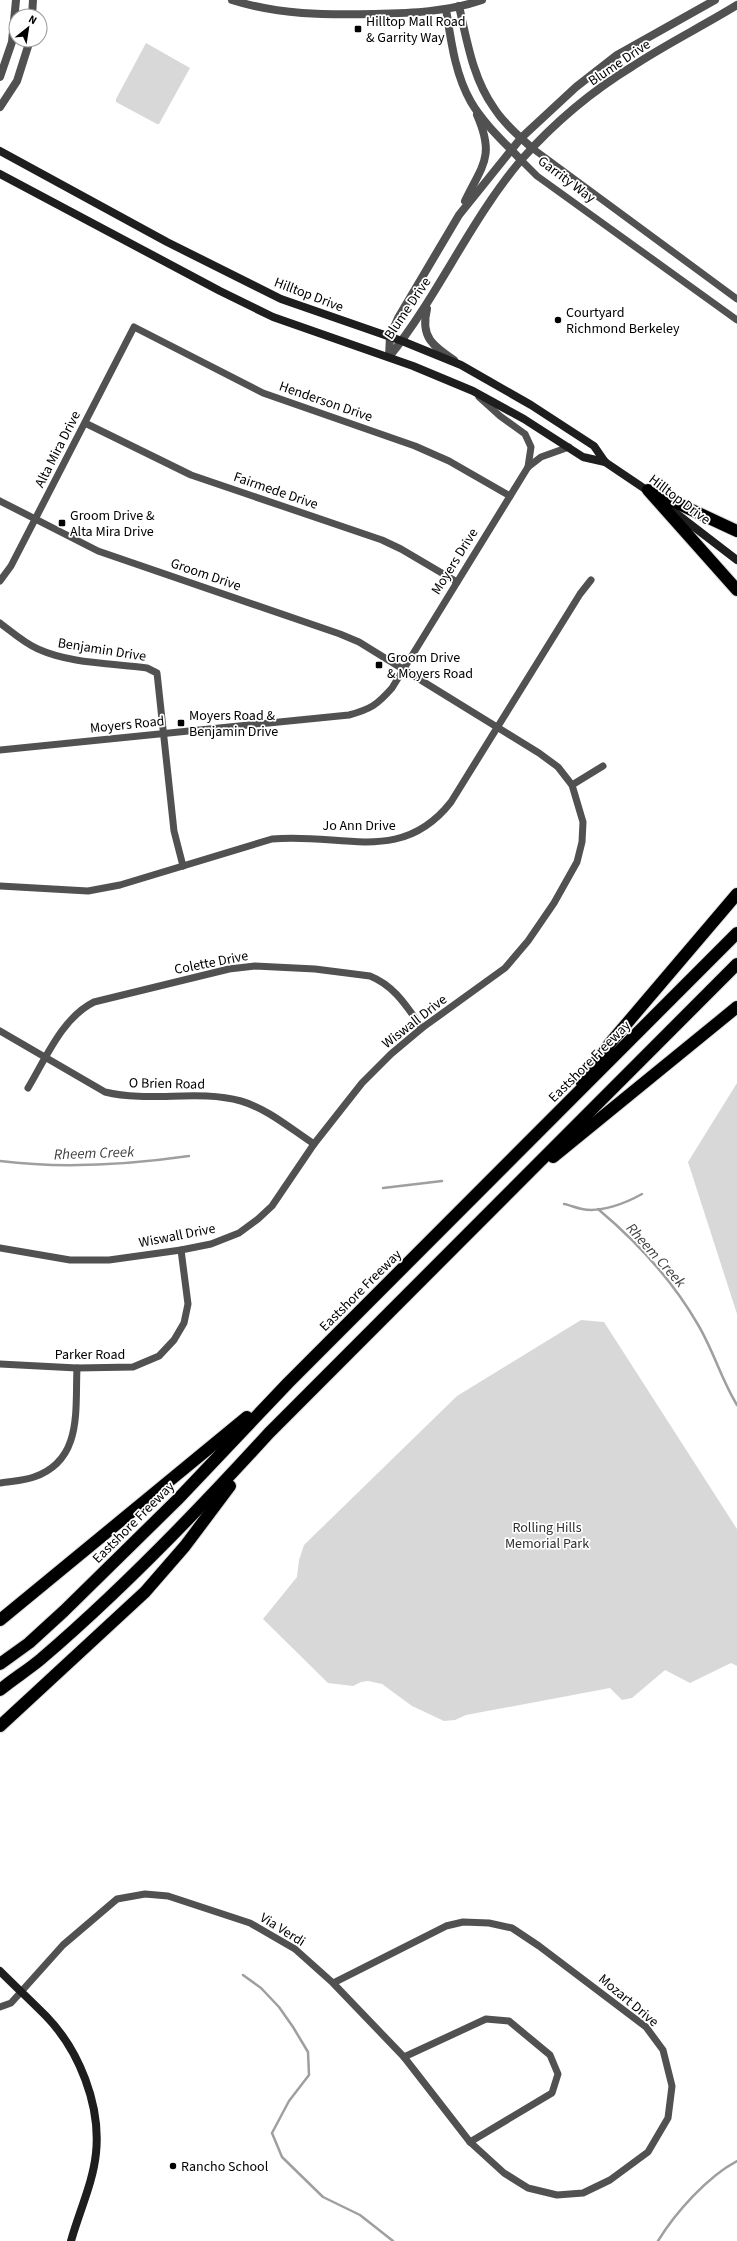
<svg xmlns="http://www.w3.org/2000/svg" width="737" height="2241" font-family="'Source Sans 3',sans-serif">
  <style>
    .green { fill: #d8d8d8 }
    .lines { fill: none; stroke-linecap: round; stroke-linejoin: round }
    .stream { stroke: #9f9f9f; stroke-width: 2.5 }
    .motorway-casing { stroke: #dbdbdb; stroke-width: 14 }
    .minor { stroke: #515151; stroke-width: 7 }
    .tertiary { stroke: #515151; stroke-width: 8 }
    .secondary { stroke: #1e1e1e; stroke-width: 8 }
    .motorway { stroke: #000; stroke-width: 12 }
    .poi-dot { fill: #000; stroke: #fff; stroke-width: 1.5 }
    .labels { text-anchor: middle; stroke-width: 3.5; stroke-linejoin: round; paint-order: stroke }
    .poi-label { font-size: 14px; fill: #000; stroke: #fff; text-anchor: start }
    .street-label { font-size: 14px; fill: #000; stroke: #fff }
    .park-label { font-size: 14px; fill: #2f2f2f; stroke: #fff }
    .water-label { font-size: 15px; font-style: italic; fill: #404040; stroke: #fff }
  </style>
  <rect width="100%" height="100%" fill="#fff"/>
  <g class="green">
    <path d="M146 43 190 68 159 124H157L116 102V99Z"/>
    <path d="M737 1083V1314L688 1162Z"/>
    <path d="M581 1320 604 1322 737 1529V1666L731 1663 690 1683 665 1670 632 1698 622 1700 610 1688 466 1715 455 1720 444 1721 412 1706 382 1684 368 1681 361 1682 353 1686 328 1683 263 1619 297 1577 299 1560 304 1545 457 1396Z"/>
  </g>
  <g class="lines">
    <g class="stream">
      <path d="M0 1161C63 1169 126 1165 189 1156"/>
      <path d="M383 1188 442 1181"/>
      <path d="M564 1204C570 1205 576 1208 582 1209 601 1213 626 1203 642 1194"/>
      <path d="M598 1209C636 1241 672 1280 697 1323 713 1349 721 1379 737 1405"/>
      <path d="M243 1975 261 1988 279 2007 293 2027 308 2052 309 2075 289 2101 272 2133 282 2157 323 2197 360 2215 393 2241"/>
      <path d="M658 2241C675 2213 708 2176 737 2161"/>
    </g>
    <g class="motorway-casing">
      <g id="motorway">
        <path d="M648 490 737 590"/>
        <path d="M653 492 737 531"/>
        <path d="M581 1081 611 1042 737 894"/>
        <path d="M553 1157 737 1007"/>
        <path d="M0 1620 247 1417"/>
        <path d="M0 1664 29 1643 64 1611 177 1500 288 1383 737 933"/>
        <path d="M0 1690C13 1679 28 1670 41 1659 122 1590 197 1512 269 1433L737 964"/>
        <path d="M0 1726 145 1592 185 1546 230 1486"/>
      </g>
    </g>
    <g class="minor">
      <path d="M532 148 737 299"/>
      <path d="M521 160 537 176 737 320"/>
      <path d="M479 397 500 416 525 434 531 447 528 467"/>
      <path d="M85 423 191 475 382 540 401 549 457 582"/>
      <path d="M0 501 98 551 340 634 359 642 539 753 558 767 572 785 583 822 582 842 577 862 554 903 528 941 505 968 422 1028 391 1054 362 1083 314 1144 272 1206 258 1219 239 1233 211 1244 181 1250 109 1260H70L0 1248"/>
      <path d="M0 581 11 566 134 327 263 393 415 446 449 461 510 496"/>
      <path d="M0 623C12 632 24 643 38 649 71 664 112 663 147 668L157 673 174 831 183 866"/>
      <path d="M0 750 349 715C371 709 377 705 392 688L528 467 541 457 569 447"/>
      <path d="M572 785 603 766"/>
      <path d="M0 886 88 891 120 885 272 839C341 832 401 866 451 802L580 594 591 580"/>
      <path d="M0 1031 105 1092C150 1103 197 1089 241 1101 268 1109 291 1129 314 1144"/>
      <path d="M28 1088C46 1058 62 1018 94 1002L229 969 255 966 315 969 370 976C395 986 407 1007 422 1028"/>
      <path d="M0 1364 77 1368 133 1367 159 1356 174 1340 184 1323 188 1304 181 1250"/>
      <path d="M0 1483C11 1481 23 1481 34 1477 83 1460 75 1410 77 1368"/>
      <path d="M0 2007 11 2003 63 1945 117 1899 145 1894 168 1896 250 1923 295 1949 333 1983 404 2057 470 2142 504 2173 528 2188 557 2195 583 2193 610 2180 648 2152 668 2118 672 2086 663 2050 646 2027 539 1946 512 1928 489 1923 463 1922 446 1926 333 1983"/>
      <path d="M404 2057 486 2019 509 2021 550 2055 558 2074 552 2093 470 2142"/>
    </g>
    <g class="tertiary">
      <path d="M232 0C279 15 325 15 374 14 411 13 447 12 482 0"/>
      <path d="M459 6C467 41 473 79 494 108 504 124 519 136 532 148"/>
      <path d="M446 9C451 41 455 74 471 102 484 124 504 142 521 160"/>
      <path d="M32 16 33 0"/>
      <path d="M0 77 12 42 16 0"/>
      <path d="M0 107 17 81 30 40"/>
      <path d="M465 201C483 164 495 156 477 115"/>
      <path d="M427 309C420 337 433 346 454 360"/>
      <path d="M389 357C439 295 470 220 522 159 554 123 592 91 633 66 666 44 703 26 737 5"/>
      <path d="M389 357 390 336 398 318 459 215 521 138 576 87 617 55 715 0"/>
    </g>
    <g class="secondary">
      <path d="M0 151 167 242 281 299 402 341 461 365 531 405 594 446 605 462 651 493"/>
      <path d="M0 174 220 291 273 317 413 366 473 391 524 419 583 457 605 462"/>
      <path d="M668 507 737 560"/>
      <path d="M0 1971C15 1986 31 2001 46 2016 79 2050 101 2105 96 2153 93 2183 79 2212 71 2241"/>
    </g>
    <use href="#motorway" class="motorway"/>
  </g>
  <g class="poi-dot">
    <rect x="354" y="25" width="8" height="8" rx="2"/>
    <circle cx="558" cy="320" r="4"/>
    <rect x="58" y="519" width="8" height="8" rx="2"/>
    <rect x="375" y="661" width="8" height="8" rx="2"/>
    <rect x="177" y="719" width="8" height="8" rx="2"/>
    <circle cx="173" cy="2166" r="4"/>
  </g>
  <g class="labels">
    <g class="poi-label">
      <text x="366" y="26">Hilltop Mall Road<tspan x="366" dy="16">&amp; Garrity Way</tspan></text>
      <text x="566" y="317">Courtyard<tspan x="566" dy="16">Richmond Berkeley</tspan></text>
      <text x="70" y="520">Groom Drive &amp;<tspan x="70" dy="16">Alta Mira Drive</tspan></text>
      <text x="387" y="662">Groom Drive<tspan x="387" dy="16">&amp; Moyers Road</tspan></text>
      <text x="189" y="720">Moyers Road &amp;<tspan x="189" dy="16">Benjamin Drive</tspan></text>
      <text x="181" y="2171">Rancho School</text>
    </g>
    <g class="street-label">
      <text transform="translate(619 62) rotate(-34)" y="5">Blume Drive</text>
      <text transform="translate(567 179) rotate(37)" y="5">Garrity Way</text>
      <text transform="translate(309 294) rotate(21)" y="5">Hilltop Drive</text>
      <text transform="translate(407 308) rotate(-56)" y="5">Blume Drive</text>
      <text transform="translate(326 401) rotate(19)" y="5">Henderson Drive</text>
      <text transform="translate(57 449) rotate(-63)" y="5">Alta Mira Drive</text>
      <text transform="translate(276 490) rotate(19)" y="5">Fairmede Drive</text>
      <text transform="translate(680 499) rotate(37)" y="5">Hilltop Drive</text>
      <text transform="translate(454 561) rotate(-58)" y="5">Moyers Drive</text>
      <text transform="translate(206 574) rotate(19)" y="5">Groom Drive</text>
      <text transform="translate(102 649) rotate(9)" y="5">Benjamin Drive</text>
      <text transform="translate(127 724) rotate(-6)" y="5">Moyers Road</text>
      <text x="359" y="830">Jo Ann Drive</text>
      <text transform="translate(211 962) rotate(-11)" y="5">Colette Drive</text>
      <text transform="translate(414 1021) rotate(-38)" y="5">Wiswall Drive</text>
      <text transform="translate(589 1061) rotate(-45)" y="5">Eastshore Freeway</text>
      <text transform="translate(167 1083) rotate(1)" y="5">O Brien Road</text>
      <text transform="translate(177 1235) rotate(-11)" y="5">Wiswall Drive</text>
      <text transform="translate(360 1290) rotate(-45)" y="5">Eastshore Freeway</text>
      <text x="90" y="1359">Parker Road</text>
      <text transform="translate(133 1522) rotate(-45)" y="5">Eastshore Freeway</text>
      <text transform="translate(283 1929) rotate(32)" y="5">Via Verdi</text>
      <text transform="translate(629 2000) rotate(40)" y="5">Mozart Drive</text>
    </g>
    <g class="park-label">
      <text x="547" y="1532">Rolling Hills<tspan x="547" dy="16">Memorial Park</tspan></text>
    </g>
    <g class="water-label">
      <text transform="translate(94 1153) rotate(-2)" y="5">Rheem Creek</text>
      <text transform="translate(656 1255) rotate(48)" y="5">Rheem Creek</text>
    </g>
  </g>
  <g transform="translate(28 28) rotate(30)"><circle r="19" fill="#ffffff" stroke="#999999"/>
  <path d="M0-3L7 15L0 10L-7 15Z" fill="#000000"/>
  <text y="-6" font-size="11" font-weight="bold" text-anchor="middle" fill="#000000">N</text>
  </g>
</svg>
